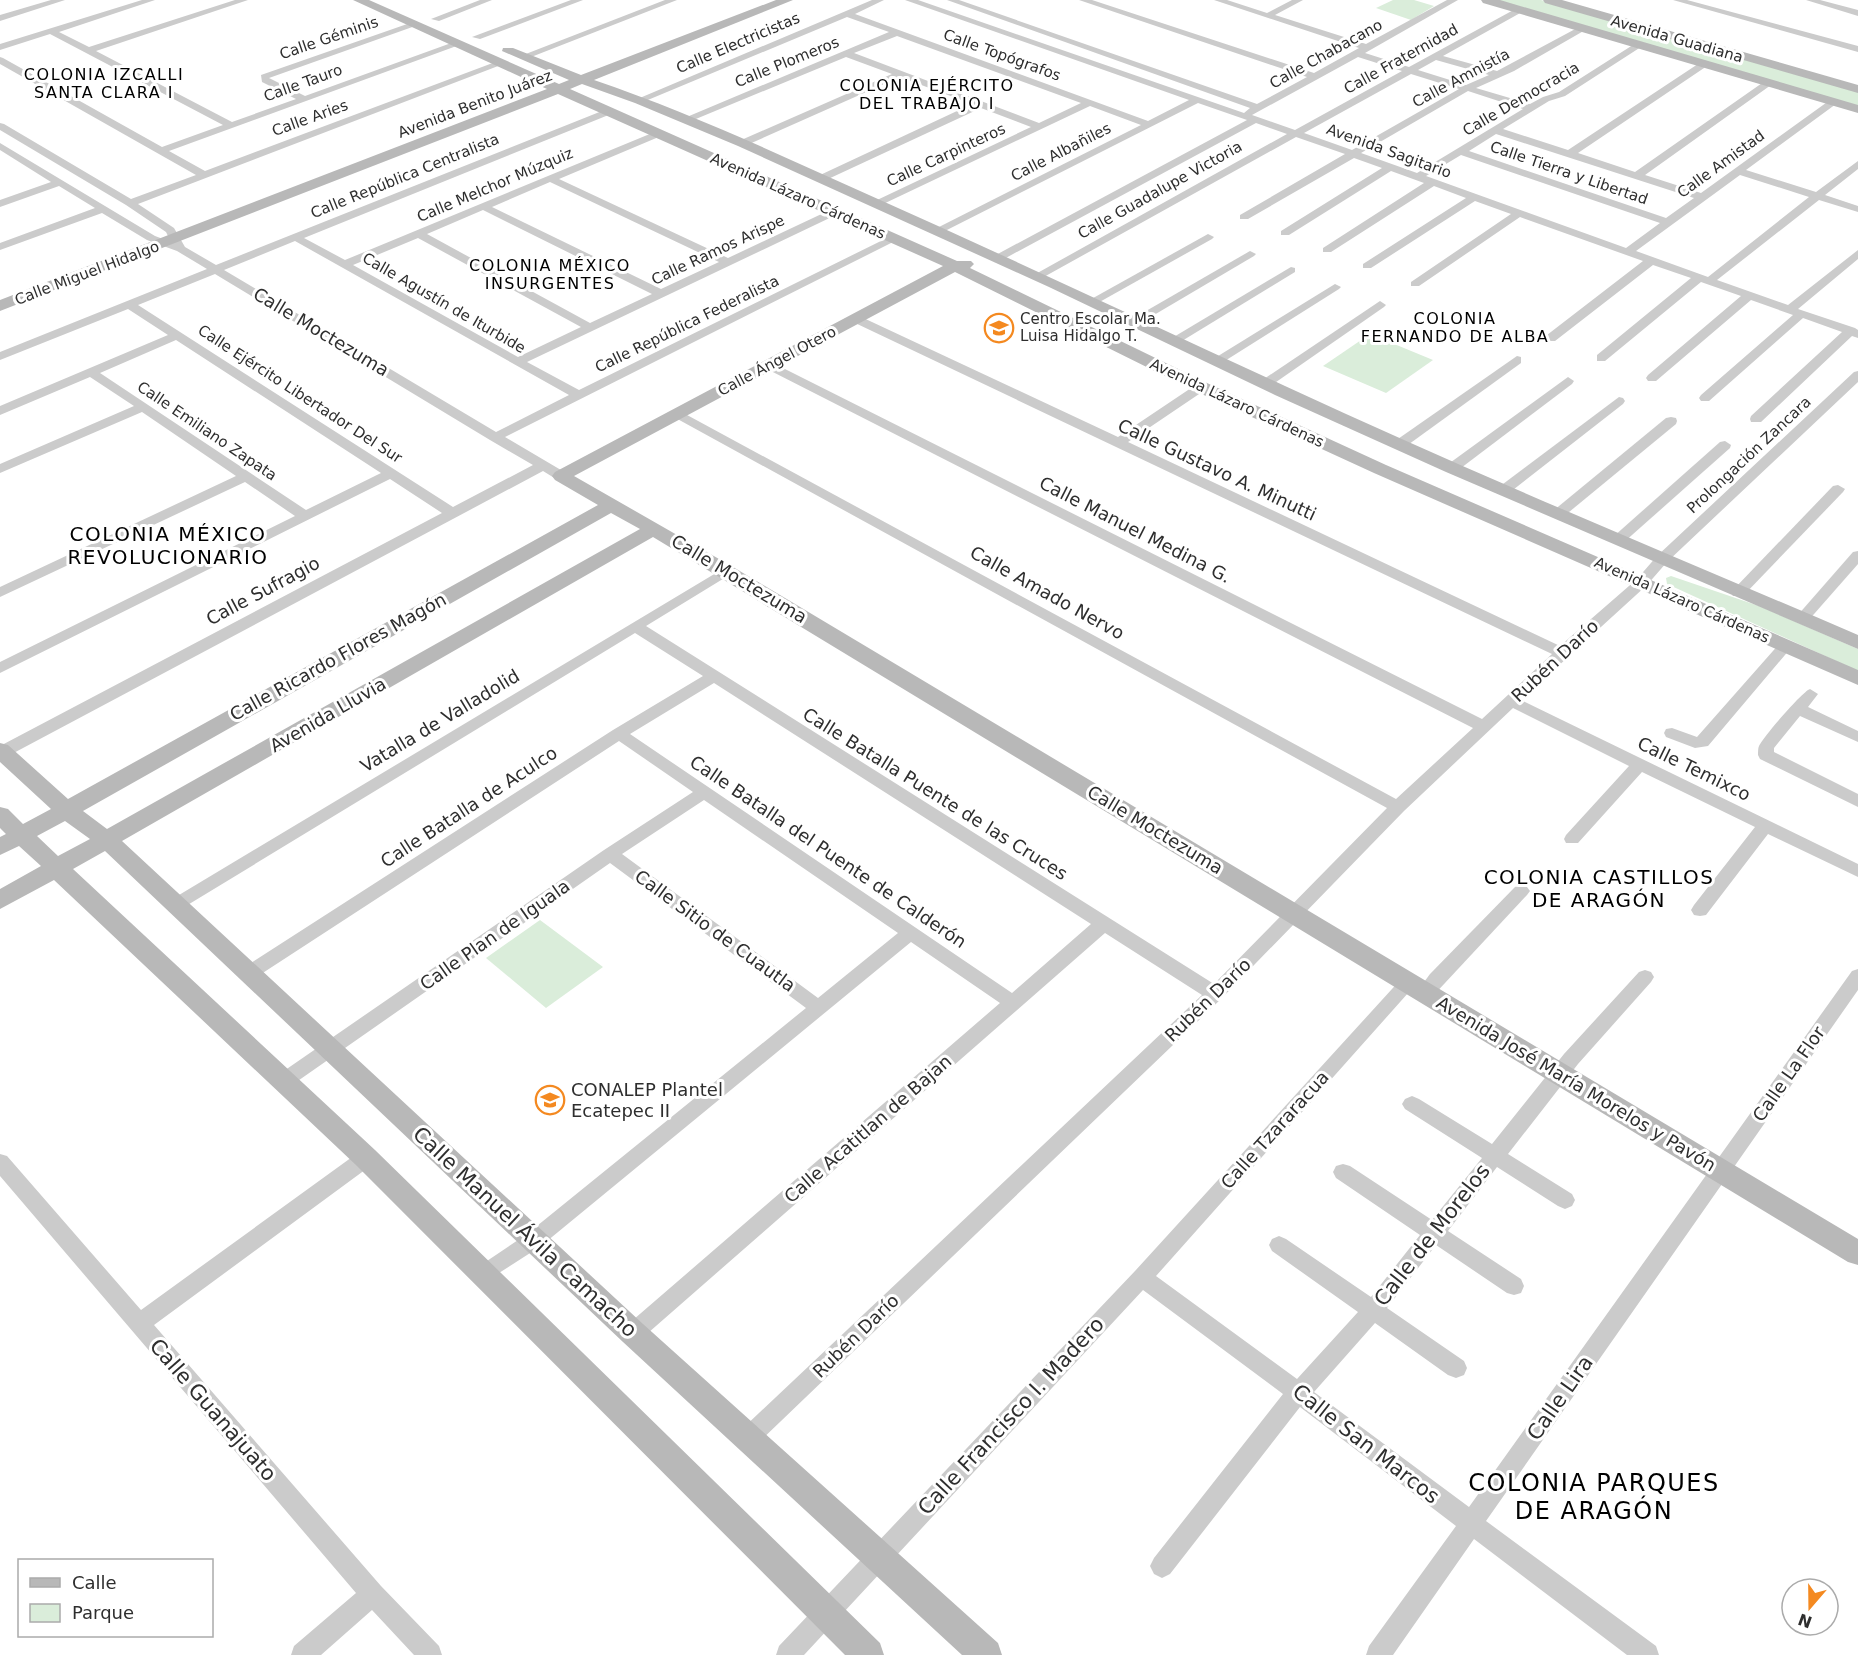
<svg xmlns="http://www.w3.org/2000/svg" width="1858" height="1655" font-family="'DejaVu Sans',sans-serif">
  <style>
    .green { fill: #daedda }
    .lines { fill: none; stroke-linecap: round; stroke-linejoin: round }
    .street { fill: #cbcbcb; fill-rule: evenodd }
    .secondary { fill: #b8b8b8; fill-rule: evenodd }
    .labels { text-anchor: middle; stroke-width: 6; stroke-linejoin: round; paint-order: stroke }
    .far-street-label { font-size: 15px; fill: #2e2e2e; stroke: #fff }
    .far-poi-label { font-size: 15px; fill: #2e2e2e; stroke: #fff; text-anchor: start }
    .far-neighbourhood-label { font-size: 16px; letter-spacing: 1.5px; fill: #000; stroke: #fff }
    .street-label { font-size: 18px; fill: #2e2e2e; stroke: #fff }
    .poi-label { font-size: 18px; fill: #2e2e2e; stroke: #fff; text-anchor: start }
    .neighbourhood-label { font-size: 20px; letter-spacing: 1.5px; fill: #000; stroke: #fff }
    .near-street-label { font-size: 21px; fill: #2e2e2e; stroke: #fff }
    .near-neighbourhood-label { font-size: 24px; letter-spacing: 1.5px; fill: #000; stroke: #fff }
  </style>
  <rect width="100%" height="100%" fill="#fff"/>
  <g class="green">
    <path d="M1393 0H1414L1434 6 1411 20 1376 8Z"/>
    <path d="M1497 0H1541L1858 91V106Z"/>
    <path d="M1370 334 1433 360 1386 393 1323 366Z"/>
    <path d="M1671 576 1759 606 1858 649V671L1667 584 1666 578Z"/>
    <path d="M540 920 603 967 546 1008 486 958Z"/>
  </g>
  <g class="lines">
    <g class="street">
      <path d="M51 0H65L0 21V15Z"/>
      <path d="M142 0H155L59 32 89 47 235 0H248L96 51 232 122 296 99 262 82 261 75 410 23 418 25 269 78 305 96 454 42 462 44 169 151 205 171 498 61 506 63 138 204 174 228 185 247 216 265 607 109 612 112 611 114 304 238 345 260 657 131 661 132V136L559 179 728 258 830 210H838V214L527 362 579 390 889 237 893 236 899 239 505 437 566 473 568 476 566 479H556L543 471 8 756 0 757V746L442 513 390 479 0 673V662L295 516 245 482 0 597V587L236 476 142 412 0 473V464L134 406 90 377 0 415V406L168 335 128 309 0 360V352L207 269 177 251 147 240 102 213 0 250V243L95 208 59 186 0 207V200L51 182 0 150V143L155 236 171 242 166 232 126 205 0 130V123L4 124 131 199 196 175 0 64V57L3 58 162 147 223 125 50 34 0 50V44ZM550 182 719 262 661 289 492 207ZM483 210 652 294 590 323 427 234ZM418 238 581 327 518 357 353 265ZM295 241 569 395 496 432 224 270ZM215 274 490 440 533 465 453 507 138 305ZM176 340 381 473 306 510 100 373Z"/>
      <path d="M480 0H492L439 21 431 19Z"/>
      <path d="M571 0H583L480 39 472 37Z"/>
      <path d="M665 0H677L526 59 518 57Z"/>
      <path d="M872 0H884L855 14 1148 121 1189 100 905 0H918L1244 113 1250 108 947 0H959L1257 104 1307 77 1079 0H1092L1314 73 1359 48 1214 0H1227L1267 13 1292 0H1303L1275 15 1366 44 1447 0H1458L1365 53 1409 67 1519 7 1522 8V12L1443 56 1497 71 1579 27 1587 29 1514 71 1476 88 1530 104 1543 97 1559 92 1636 43 1644 45 1565 96 1549 101 1503 129 1568 150 1701 62H1707V66L1578 153 1635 172 1765 81H1771V85L1645 175 1701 193 1830 100H1836V104L1746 170 1816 192 1858 161V169L1825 195 1858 206V212L1819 200 1717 280 1788 305 1858 250V259L1798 309 1855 328 1858 330V338L1852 336 1761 422H1751L1750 419 1751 416 1842 332 1803 318 1709 401H1701L1699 398 1701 395 1793 315 1751 300 1656 381H1648L1646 378 1648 375 1741 296 1701 282 1605 361H1597V355L1691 278 1653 265 1555 341H1547V335L1643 261 1520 217 1419 286H1411V282L1511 214 1475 201 1371 268H1363V264L1466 198 1434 186 1331 252H1323V248L1424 183 1391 171 1289 235H1281V231L1382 168 1354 158 1248 219H1240V215L1345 154 1296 137 1042 278H1034L1032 276 1287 134 1256 123 1002 260H994V256L1247 120 1198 103 939 234 935 233V229L1141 125 1090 106 879 206 875 205V201L1031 127 981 108 826 180H818V176L972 104 900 77 747 145H739V141L892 74 846 57 691 121 682 119 889 32 847 17 643 102 635 100ZM897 36 1081 103 1039 123 854 53ZM1358 57 1402 71 1295 130 1252 115ZM1436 60 1489 75 1466 85 1418 70ZM1411 74 1459 89 1352 150 1304 133ZM1468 91 1523 109 1417 173 1361 153ZM1496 134 1694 198 1666 218 1469 151ZM1461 155 1660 223 1626 248 1426 176ZM1740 175 1809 197 1708 277 1636 251Z"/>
      <path d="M1673 0H1687L1858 46V52Z"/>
      <path d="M1806 0H1820L1858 10V16Z"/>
      <path d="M1208 234 1214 237 1212 239 1096 304H1088L1086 302Z"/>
      <path d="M1250 251 1256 254 1254 256 1137 325H1129L1127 322Z"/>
      <path d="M1291 267 1295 268V272L1177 344 1173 345 1167 341Z"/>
      <path d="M1335 284 1341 287 1339 289 1220 364 1216 365 1210 361Z"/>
      <path d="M1380 301 1386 305 1384 307 1269 387H1261L1259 384 1261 381Z"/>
      <path d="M857 315 1118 437 1197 384H1205L1207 387 1205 390 1128 442 1560 646 1637 579 1657 556 1854 372 1858 371V382L1667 562 1647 585 1521 700 1858 864V877L1768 834 1706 915 1700 916 1694 915 1691 910 1694 905 1755 827 1642 772 1578 843H1566L1564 839 1566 835 1629 766 1513 708 1404 811 1221 999 757 1444 749 1447 741 1444 738 1437 741 1430 1202 995 1105 933 640 1340 633 1343 626 1340 622 1333 626 1326 1000 1003 911 942 541 1246 485 1282 478 1279 475 1273 478 1267 527 1234 806 1008 610 863 292 1085 285 1088 278 1085 276 1080 278 1075 604 850 693 792 619 741 255 978 249 980 243 978 240 973 243 968 613 730 703 676 635 633 181 909 175 911 169 909 166 905 169 901 726 567 733 571 731 574 646 626 1214 984 1387 808 672 416 670 413 676 409 1396 799 1473 728 765 368V362L769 361 1482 719 1552 654 853 322V316ZM714 683 1091 924 1012 993 630 734ZM704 800 898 933 818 998 622 854Z"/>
      <path d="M1517 356 1521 357V363L1405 447H1395L1394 444 1395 441Z"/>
      <path d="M1568 377 1574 381 1572 384 1457 471H1447L1445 468 1447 465Z"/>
      <path d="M1619 397 1623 398 1625 401 1623 404 1509 493H1499L1497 490 1499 487Z"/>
      <path d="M1671 417 1676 418 1677 421 1676 424 1563 517H1553L1551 514 1553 511 1666 418Z"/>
      <path d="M1725 441 1731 445 1730 448 1623 543H1613L1611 540 1613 537 1720 442Z"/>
      <path d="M1838 485 1845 489 1843 492 1743 596H1733L1731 593 1733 590 1833 486Z"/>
      <path d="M1858 551V564L1807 622H1797L1795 619 1797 616 1853 552Z"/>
      <path d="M1785 641 1792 646 1790 649 1708 746 1695 748 1666 737 1664 733 1666 729 1672 728 1697 737 1780 643Z"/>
      <path d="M1810 689 1818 694 1808 707 1858 731V742L1800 716 1774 748V752L1858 794V807L1760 759 1758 755C1758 752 1758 748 1759 746 1763 737 1803 691 1810 689Z"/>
      <path d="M1521 885 1527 887 1530 891 1527 895 1431 998 1425 1000 1419 998 1416 993 1430 974 1515 887Z"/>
      <path d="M1858 969V990L1486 1521 1656 1646 1659 1655H1627L1474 1539 1393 1655H1366L1369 1646 1456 1526 1300 1407 1170 1574 1162 1578 1154 1574 1150 1566 1154 1558 1283 1394 1143 1290 804 1655H776L779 1646 1135 1271 1402 978 1408 976 1414 978 1417 983 1156 1276 1297 1379 1358 1312 1272 1251 1269 1245 1272 1239 1279 1236 1286 1239 1371 1297 1420 1235 1336 1178 1333 1172 1336 1166 1343 1164 1350 1166 1432 1220 1482 1158 1405 1109 1402 1104 1405 1099 1412 1096 1419 1099 1492 1144 1564 1054 1639 972 1645 970 1651 972 1654 977 1651 982 1578 1064 1508 1154 1572 1194 1575 1200 1572 1206 1565 1209 1558 1206 1497 1167 1448 1231 1521 1279 1524 1286 1521 1293 1514 1295 1507 1293 1436 1245 1387 1308 1464 1361 1467 1368 1464 1375 1456 1378 1448 1375 1375 1323 1314 1392 1469 1507 1852 971Z"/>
      <path d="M366 1150 373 1152 376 1158 373 1164 154 1325 381 1586 439 1646 442 1655H414L372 1610 321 1655H291L294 1646 356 1593 0 1176V1154L7 1156 141 1310 359 1152Z"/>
    </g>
    <g class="secondary">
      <path d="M353 0H369L559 84 569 80 502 51 503 48H513L581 75 776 0H793L594 80C688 112 778 154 869 195 1008 257 1146 322 1285 386 1474 474 1667 553 1858 635V649L1446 472 1275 395 1049 287 738 146 635 103 582 84 570 89 957 261H971L974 264 970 268 1207 383 1386 465 1858 670V685L1374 473 1195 391 955 272 574 476 733 567 1858 1239V1265L1848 1262 653 537 122 841 643 1324 998 1643 1002 1655H962L623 1342 105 851 73 869 375 1150 880 1643 884 1655H845L357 1166 54 880 0 909V889L41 866 19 846 0 855V837L6 834 0 828V807L8 809 23 824 51 809 0 762V743L8 745 68 799 598 505 555 480 552 476 555 472 943 266 558 94 0 311V300L547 89ZM611 513 640 529 107 829 83 811ZM65 821 90 839 58 856 37 836Z"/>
      <path d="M1481 0H1500L1858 105V113L1483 3Z"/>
      <path d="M1543 0H1562L1858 85V93L1545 3Z"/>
    </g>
  </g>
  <defs>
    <g id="school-ring" transform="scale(1.5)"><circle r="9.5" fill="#fff" stroke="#f48920" stroke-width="1.5"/><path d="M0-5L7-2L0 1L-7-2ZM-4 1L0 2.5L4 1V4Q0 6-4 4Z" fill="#f48920"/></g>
  </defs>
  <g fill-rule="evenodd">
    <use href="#school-ring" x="999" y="328"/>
    <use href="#school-ring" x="550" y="1100"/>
  </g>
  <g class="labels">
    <g class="far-street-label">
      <text transform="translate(329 38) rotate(-19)" y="5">Calle Géminis</text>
      <text transform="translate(1677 39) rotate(16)" y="5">Avenida Guadiana</text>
      <text transform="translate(738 43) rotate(-23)" y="5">Calle Electricistas</text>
      <text transform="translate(1326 54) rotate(-29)" y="5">Calle Chabacano</text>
      <text transform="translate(1002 55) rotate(20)" y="5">Calle Topógrafos</text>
      <text transform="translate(1401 59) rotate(-29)" y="5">Calle Fraternidad</text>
      <text transform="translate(787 62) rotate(-22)" y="5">Calle Plomeros</text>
      <text transform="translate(1461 78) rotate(-28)" y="5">Calle Amnistía</text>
      <text transform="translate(303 83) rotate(-20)" y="5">Calle Tauro</text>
      <text transform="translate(1521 99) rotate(-30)" y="5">Calle Democracia</text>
      <text transform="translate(475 104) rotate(-21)" y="5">Avenida Benito Juárez</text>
      <text transform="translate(310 118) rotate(-20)" y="5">Calle Aries</text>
      <text transform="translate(1389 151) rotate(20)" y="5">Avenida Sagitario</text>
      <text transform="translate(1061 152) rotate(-27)" y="5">Calle Albañiles</text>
      <text transform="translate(946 155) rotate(-25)" y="5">Calle Carpinteros</text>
      <text transform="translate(1721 164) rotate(-36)" y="5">Calle Amistad</text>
      <text transform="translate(1569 173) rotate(19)" y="5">Calle Tierra y Libertad</text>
      <text transform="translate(405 176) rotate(-22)" y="5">Calle República Centralista</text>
      <text transform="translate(495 185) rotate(-23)" y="5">Calle Melchor Múzquiz</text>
      <text transform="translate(1160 190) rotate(-29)" y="5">Calle Guadalupe Victoria</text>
      <text transform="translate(798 196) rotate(24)" y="5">Avenida Lázaro Cárdenas</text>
      <text transform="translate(718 250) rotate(-25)" y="5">Calle Ramos Arispe</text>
      <text transform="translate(87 273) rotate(-21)" y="5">Calle Miguel Hidalgo</text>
      <text transform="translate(444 303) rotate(30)" y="5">Calle Agustín de Iturbide</text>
      <text transform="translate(687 324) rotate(-26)" y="5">Calle República Federalista</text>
      <text transform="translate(777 361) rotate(-28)" y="5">Calle Ángel Otero</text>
      <text transform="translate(300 394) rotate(33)" y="5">Calle Ejército Libertador Del Sur</text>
      <text transform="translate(1237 403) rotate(25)" y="5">Avenida Lázaro Cárdenas</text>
      <text transform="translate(207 431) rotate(34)" y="5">Calle Emiliano Zapata</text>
      <text transform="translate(1749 455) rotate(-43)" y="5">Prolongación Zancara</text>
      <text transform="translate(1682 600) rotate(24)" y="5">Avenida Lázaro Cárdenas</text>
    </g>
    <g class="far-poi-label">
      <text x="1020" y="324">Centro Escolar Ma.<tspan x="1020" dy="17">Luisa Hidalgo T.</tspan></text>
    </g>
    <g class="far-neighbourhood-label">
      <text x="104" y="80">COLONIA IZCALLI<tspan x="104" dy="18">SANTA CLARA I</tspan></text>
      <text x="927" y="91">COLONIA EJÉRCITO<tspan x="927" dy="18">DEL TRABAJO I</tspan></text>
      <text x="550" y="271">COLONIA MÉXICO<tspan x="550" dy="18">INSURGENTES</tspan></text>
      <text x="1455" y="324">COLONIA<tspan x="1455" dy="18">FERNANDO DE ALBA</tspan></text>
    </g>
    <g class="street-label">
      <text transform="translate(321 332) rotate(31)" y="6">Calle Moctezuma</text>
      <text transform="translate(1217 470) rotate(25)" y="6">Calle Gustavo A. Minutti</text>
      <text transform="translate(1135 530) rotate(27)" y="6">Calle Manuel Medina G.</text>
      <text transform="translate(739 579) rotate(31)" y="6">Calle Moctezuma</text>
      <text transform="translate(263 591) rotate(-28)" y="6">Calle Sufragio</text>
      <text transform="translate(1047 593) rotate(29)" y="6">Calle Amado Nervo</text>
      <text transform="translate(338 657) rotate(-29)" y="6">Calle Ricardo Flores Magón</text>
      <text transform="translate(1555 661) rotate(-43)" y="6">Rubén Darío</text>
      <text transform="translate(328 715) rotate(-30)" y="6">Avenida Lluvia</text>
      <text transform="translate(440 721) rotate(-31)" y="6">Vatalla de Valladolid</text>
      <text transform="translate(1694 769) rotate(26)" y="6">Calle Temixco</text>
      <text transform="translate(935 794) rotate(32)" y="6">Calle Batalla Puente de las Cruces</text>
      <text transform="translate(469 807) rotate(-33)" y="6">Calle Batalla de Aculco</text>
      <text transform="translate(1155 830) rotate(31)" y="6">Calle Moctezuma</text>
      <text transform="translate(828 852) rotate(34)" y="6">Calle Batalla del Puente de Calderón</text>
      <text transform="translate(715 931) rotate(36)" y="6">Calle Sitio de Cuautla</text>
      <text transform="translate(495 935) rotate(-35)" y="6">Calle Plan de Iguala</text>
      <text transform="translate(1208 1000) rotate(-44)" y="6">Rubén Darío</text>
      <text transform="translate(1789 1074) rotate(-55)" y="6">Calle La Flor</text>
      <text transform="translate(1576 1084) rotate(31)" y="6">Avenida José María Morelos y Pavón</text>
      <text transform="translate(868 1129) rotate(-41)" y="6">Calle Acatitlan de Bajan</text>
      <text transform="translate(1275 1130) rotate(-48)" y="6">Calle Tzararacua</text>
      <text transform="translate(856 1336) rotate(-44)" y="6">Rubén Darío</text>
    </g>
    <g class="poi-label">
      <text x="571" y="1096">CONALEP Plantel<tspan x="571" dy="21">Ecatepec II</tspan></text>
    </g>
    <g class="neighbourhood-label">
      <text x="168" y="541">COLONIA MÉXICO<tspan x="168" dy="23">REVOLUCIONARIO</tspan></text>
      <text x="1599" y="884">COLONIA CASTILLOS<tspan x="1599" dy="23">DE ARAGÓN</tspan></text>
    </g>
    <g class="near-street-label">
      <text transform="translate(525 1232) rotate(43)" y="7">Calle Manuel Ávila Camacho</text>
      <text transform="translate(1432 1235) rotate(-52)" y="7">Calle de Morelos</text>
      <text transform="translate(1560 1398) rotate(-55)" y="7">Calle Lira</text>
      <text transform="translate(213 1410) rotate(49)" y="7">Calle Guanajuato</text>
      <text transform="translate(1011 1416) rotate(-47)" y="7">Calle Francisco I. Madero</text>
      <text transform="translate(1366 1444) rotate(38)" y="7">Calle San Marcos</text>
    </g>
    <g class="near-neighbourhood-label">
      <text x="1594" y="1491">COLONIA PARQUES<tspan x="1594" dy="28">DE ARAGÓN</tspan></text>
    </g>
  </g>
  <rect x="18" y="1559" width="195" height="78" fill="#ffffff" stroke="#ababab" stroke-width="1.5"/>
  <rect x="30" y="1578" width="30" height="9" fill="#b8b8b8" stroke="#ababab" stroke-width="1.5"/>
  <text x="72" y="1589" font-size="18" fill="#2e2e2e">Calle</text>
  <rect x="30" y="1604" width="30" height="18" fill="#daedda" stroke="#ababab" stroke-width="1.5"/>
  <text x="72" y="1619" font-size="18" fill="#2e2e2e">Parque</text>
  <g transform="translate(1810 1607) rotate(200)"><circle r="28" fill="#ffffff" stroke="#ababab" stroke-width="1.5"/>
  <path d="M0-4.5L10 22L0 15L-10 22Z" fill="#f48920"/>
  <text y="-9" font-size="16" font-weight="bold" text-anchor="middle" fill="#2e2e2e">N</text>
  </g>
</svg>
